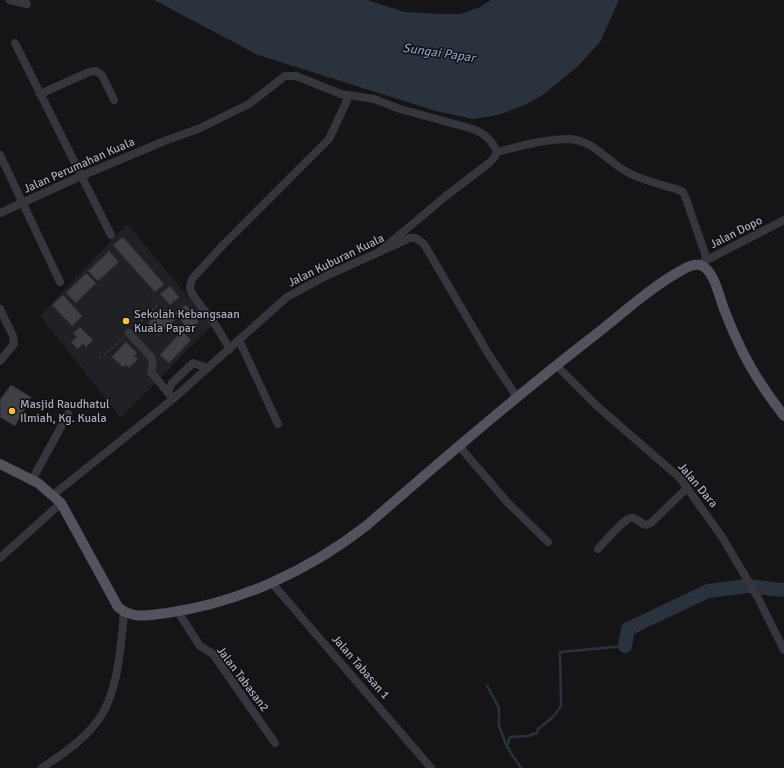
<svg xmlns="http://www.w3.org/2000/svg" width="784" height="768" font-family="Signika,sans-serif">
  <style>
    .built { fill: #212125 }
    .water { fill: #2a333d }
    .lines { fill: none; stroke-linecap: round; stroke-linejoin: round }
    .stream { stroke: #2a333d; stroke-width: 2.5 }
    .river { stroke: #2a333d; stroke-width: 14 }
    .building { fill: #3f4045; stroke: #2f2f34 }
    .path { stroke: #3c3e44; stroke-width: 1.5; stroke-dasharray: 2 3; stroke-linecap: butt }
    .minor { stroke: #36373d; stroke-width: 8 }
    .major { stroke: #52535c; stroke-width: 10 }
    .poi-dot { fill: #ffc226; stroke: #101013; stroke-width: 1.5 }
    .labels { text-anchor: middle; stroke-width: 3; stroke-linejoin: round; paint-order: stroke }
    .street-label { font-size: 12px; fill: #a6abb9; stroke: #101013 }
    .poi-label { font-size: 12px; fill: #a6abb9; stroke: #101013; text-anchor: start }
    .water-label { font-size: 13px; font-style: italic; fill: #7a97b7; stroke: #101013 }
  </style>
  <rect width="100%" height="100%" fill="#151518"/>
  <path class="built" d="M127 224 212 325 121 418 40 316Z"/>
  <path class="water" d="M154 0H367L405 12 437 14H460L480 7 491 0H619L600 42 578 66 544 94 525 105 498 115 473 119 436 111 258 55Z"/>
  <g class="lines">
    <g class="stream">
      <path d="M487 686 499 708V726L507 747 521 768"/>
      <path d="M507 747 510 737 528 736 537 733 538 729 553 717 561 706 560 652 625 646"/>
    </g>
    <path class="river" d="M625 646 628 629 708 591 747 586 784 590"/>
  </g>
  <g class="building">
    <path d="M123 237 164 284 155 292 113 245Z"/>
    <path d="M109 251 119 262 98 281 88 271Z"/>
    <path d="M86 273 96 283 76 303 66 293Z"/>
    <path d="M170 286 179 297 170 305 160 294Z"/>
    <path d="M63 295 82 316 72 326 52 305Z"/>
    <path d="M186 305 199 322 189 330 175 313Z"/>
    <path d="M165 309 175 320 158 334 148 323Z"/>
    <path d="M80 327 93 340 86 347 83 343 78 349 71 342 77 337 73 333Z"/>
    <path d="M182 331 191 340 169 363 160 355Z"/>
    <path d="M126 342 137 353 134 356 138 359 129 368 126 365 123 367 112 357Z"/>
    <path d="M11 385 31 397 15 426 0 417V400Z"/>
  </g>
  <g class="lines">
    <g class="path">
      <path d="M134 328 163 300"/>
      <path d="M100 358 123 338"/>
    </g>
    <g class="minor">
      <path d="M10 0 27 4"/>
      <path d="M15 43 111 235"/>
      <path d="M40 94 89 72 96 71 102 75 114 100"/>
      <path d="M497 152C520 146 545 139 569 139 593 140 607 161 627 172 642 180 659 184 676 189L683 192 686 199 707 259"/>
      <path d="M0 155 60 282"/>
      <path d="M0 213 81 176 167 140 198 129 249 104 285 76H296L341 94 374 99 400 109 473 129C485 134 492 140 497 152L494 158 489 163 446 196 379 252"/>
      <path d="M703 262 784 220"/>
      <path d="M0 309 13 336 14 344 0 361"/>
      <path d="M129 333 151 357 153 362 151 372 173 399"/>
      <path d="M239 340 278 424"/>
      <path d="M230 349 216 326 192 294 190 287 192 279 223 245 329 139 349 96"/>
      <path d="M556 365 597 406 680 478 722 537 757 596 784 650"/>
      <path d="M168 392 172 383 193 363 208 368"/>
      <path d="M459 446 507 502 548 542"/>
      <path d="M32 480 68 414"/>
      <path d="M53 495 173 399 287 297 326 276 410 238H416L424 244 489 355 517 397"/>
      <path d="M598 549C605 542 622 520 631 518 636 517 641 523 645 525L651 523 687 488"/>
      <path d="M0 558 61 503"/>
      <path d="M272 583 431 768"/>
      <path d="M178 612 200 646 213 654 275 743"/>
      <path d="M42 768C61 755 81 742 96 723 118 696 121 646 124 612"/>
    </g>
    <path class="major" d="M0 464 38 483 61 503 118 607C133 620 149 615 167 613 239 603 308 571 366 526 441 461 516 396 595 335 623 313 651 287 682 270 687 267 694 264 700 265 714 269 719 296 724 309 740 351 756 380 784 416"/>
  </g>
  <g class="poi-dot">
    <circle cx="126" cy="321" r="4"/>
    <circle cx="12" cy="411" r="4"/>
  </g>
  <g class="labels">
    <g class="street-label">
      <text transform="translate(79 165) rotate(-24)" y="4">Jalan Perumahan Kuala</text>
      <text transform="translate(736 232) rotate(-27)" y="4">Jalan Dopo</text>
      <text transform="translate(336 260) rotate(-26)" y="4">Jalan Kuburan Kuala</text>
      <text transform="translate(698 485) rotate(50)" y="4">Jalan Dara</text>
      <text transform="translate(361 667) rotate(49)" y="4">Jalan Tabasan 1</text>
      <text transform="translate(243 679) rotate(53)" y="4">Jalan Tabasan2</text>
    </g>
    <g class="poi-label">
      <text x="134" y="318">Sekolah Kebangsaan<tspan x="134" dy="14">Kuala Papar</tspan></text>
      <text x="20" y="408">Masjid Raudhatul<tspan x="20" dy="14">Ilmiah, Kg. Kuala</tspan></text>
    </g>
    <g class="water-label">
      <text transform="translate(439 52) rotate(8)" y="5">Sungai Papar</text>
    </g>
  </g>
</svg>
